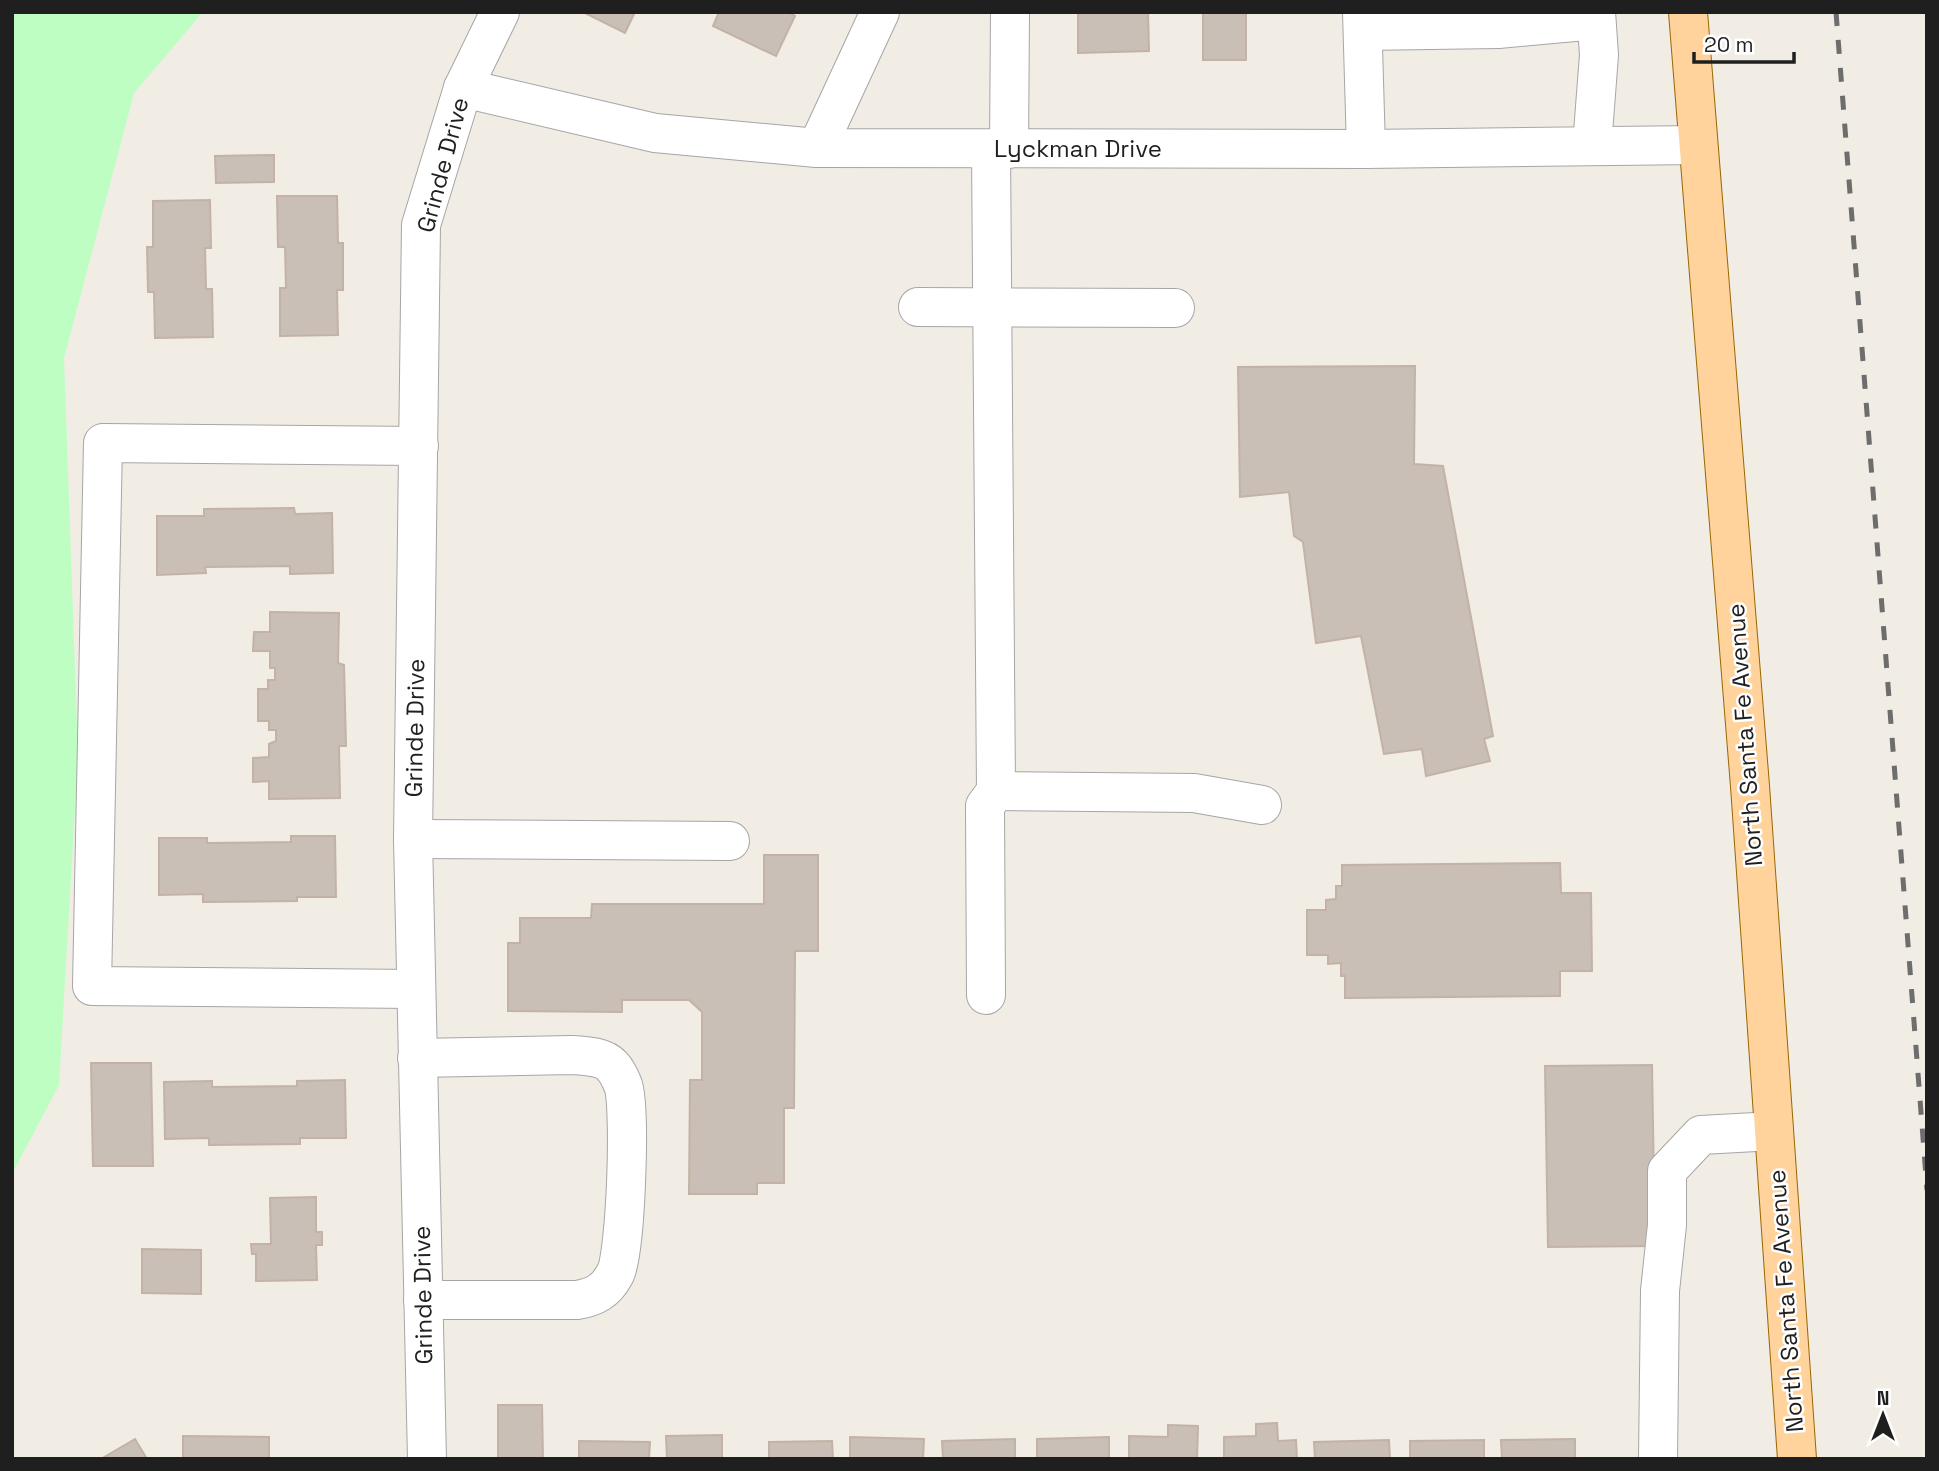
<svg xmlns="http://www.w3.org/2000/svg" width="1939" height="1471" font-family="'Space Grotesk',sans-serif">
  <style>
    .park { fill: #befec3 }
    .building { fill: #c9bfb7; stroke: #c3b2a5; stroke-width: 2 }
    .lines { fill: none; stroke-linecap: round; stroke-linejoin: round }
    .minor-casing { stroke: #a6a6a6; stroke-width: 40 }
    .major-casing { stroke: #9a6600; stroke-width: 40 }
    .minor { stroke: #fff; stroke-width: 38 }
    .major { stroke: #ffd39b; stroke-width: 38 }
    .rail { stroke: #6d6d6d; stroke-width: 5; stroke-dasharray: 14 14; stroke-linecap: butt }
    .labels { text-anchor: middle; stroke-width: 5; stroke-linejoin: round; paint-order: stroke }
    .street-label { font-size: 24px; fill: #1f1f1f; stroke: #fff }
  </style>
  <rect width="100%" height="100%" fill="#f1ece4"/>
  <path class="park" d="M12 12H203L134 93 64 358 78 756 59 1085 12 1174Z"/>
  <g class="building">
    <path d="M583 12H635L625 33Z"/>
    <path d="M719 12H788L795 16 776 56 713 26Z"/>
    <path d="M1078 12H1148L1149 51 1078 53Z"/>
    <rect x="1203" y="12" width="43" height="48"/>
    <path d="M274 155V182L216 183 215 156Z"/>
    <path d="M277 196H337L338 243H343V290H337L338 335 280 336V288H286L285 247H278Z"/>
    <path d="M210 200 211 248H205L206 289H212L213 337 155 338 154 292H148L147 247H153V201Z"/>
    <path d="M1415 366 1414 464 1443 466 1493 736 1484 739 1490 761 1426 776 1422 749 1384 754 1361 636 1316 643 1303 542 1294 536 1289 492 1240 497 1238 367Z"/>
    <path d="M294 508 295 514 332 513 333 573 290 574V566L205 567 206 573 157 575V516H204V509Z"/>
    <path d="M270 612 339 613 338 663 344 665 346 746H339L340 798 269 799V781L253 782V758L269 757V744L276 741V730H269V721H258V689H268V680H275V668H270V651H253L254 632H270Z"/>
    <path d="M291 836H335L336 897H297V901L203 902V894L159 895V838H207V843L291 842Z"/>
    <path d="M764 855H818V951H795L794 1108H784V1183H757V1194H689L690 1080H702V1012L689 1000H622V1012L508 1011V943H520V918H591L592 904H764Z"/>
    <path d="M1560 863 1561 893H1591L1592 971H1560V996L1345 998V976H1341V963L1328 964V955H1307V910H1326V900L1336 899V886H1342V865Z"/>
    <path d="M91 1063H151L153 1166H93Z"/>
    <path d="M1652 1065 1655 1246 1548 1247 1545 1066Z"/>
    <path d="M345 1080 346 1138H300V1144L209 1145V1138L165 1139 164 1082 212 1081V1087L297 1086V1081Z"/>
    <path d="M316 1197V1232H322V1245H316L317 1280 256 1281V1254H252L251 1244H271L270 1198Z"/>
    <path d="M142 1249 201 1250V1294L142 1293Z"/>
    <path d="M498 1405H542L543 1459H498Z"/>
    <path d="M1277 1423 1278 1441 1296 1440 1297 1459H1224V1437L1256 1436V1424Z"/>
    <path d="M1168 1425 1198 1426 1197 1459H1129V1436L1168 1437Z"/>
    <path d="M722 1435V1459H667L666 1436Z"/>
    <path d="M183 1436 269 1437V1459H183Z"/>
    <path d="M850 1437 924 1439 923 1459H850Z"/>
    <path d="M1109 1437V1459H1037V1439Z"/>
    <path d="M135 1439 147 1459H101Z"/>
    <path d="M1015 1439V1459H943L942 1441Z"/>
    <path d="M1575 1439V1459H1502L1501 1440Z"/>
    <path d="M1389 1440 1390 1459H1315L1314 1442Z"/>
    <path d="M1484 1440V1459H1410V1441Z"/>
    <path d="M579 1441 650 1442 649 1459H579Z"/>
    <path d="M832 1441 833 1459H769V1442Z"/>
  </g>
  <g class="lines">
    <g class="minor-casing">
      <g id="minor">
        <path d="M1362 12 1366 149"/>
        <path d="M1363 31 1498 29 1596 20"/>
        <path d="M463 88 655 133 817 148 1366 149 1698 145"/>
        <path d="M1592 146 1599 55 1596 12"/>
        <path d="M817 148 880 12"/>
        <path d="M991 149 996 791 1194 793 1262 805"/>
        <path d="M1009 149 1010 12"/>
        <path d="M918 307 1175 308"/>
        <path d="M413 839 730 841"/>
        <path d="M415 989 92 986 103 443 419 446"/>
        <path d="M986 995 985 806 996 791"/>
        <path d="M417 1058 571 1055C585 1056 603 1056 612 1066 616 1070 621 1080 623 1085 631 1107 626 1254 615 1274 606 1291 595 1297 577 1300H423"/>
        <path d="M427 1459 413 839 421 225 463 88 500 12"/>
        <path d="M1658 1459 1660 1291 1667 1225V1171L1701 1135 1774 1131"/>
      </g>
    </g>
    <g class="major-casing">
      <path id="major" d="M1688 12 1750 786 1797 1459"/>
    </g>
    <use href="#minor" class="minor"/>
    <use href="#major" class="major"/>
    <path class="rail" d="M1836 12 1927 1190"/>
  </g>
  <g class="labels">
    <g class="street-label">
      <text x="1078" y="157">Lyckman Drive</text>
      <text transform="translate(443 165) rotate(-75)" y="8">Grinde Drive</text>
      <text transform="translate(415 728) rotate(-89)" y="8">Grinde Drive</text>
      <text transform="translate(1745 735) rotate(-94)" y="8">North Santa Fe Avenue</text>
      <text transform="translate(423 1295) rotate(-91)" y="8">Grinde Drive</text>
      <text transform="translate(1786 1301) rotate(-94)" y="8">North Santa Fe Avenue</text>
    </g>
  </g>
  <rect width="1939" height="1471" fill="none" stroke="#1f1f1f" stroke-width="28"/>
  <g transform="translate(1883 1415)" stroke="#ffffff" stroke-width="5" paint-order="stroke">
  <path d="M0-5L12 26L0 18L-12 26Z" fill="#1f1f1f"/>
  <text y="-10" font-size="19" font-weight="bold" text-anchor="middle" fill="#1f1f1f">N</text>
  </g>
  <path d="M1694 52v10h100v-10" fill="none" stroke="#1f1f1f" stroke-width="3.5"/>
  <text x="1704" y="52" font-size="21" fill="#1f1f1f" stroke="#ffffff" stroke-width="5" paint-order="stroke">20 m</text>
</svg>
